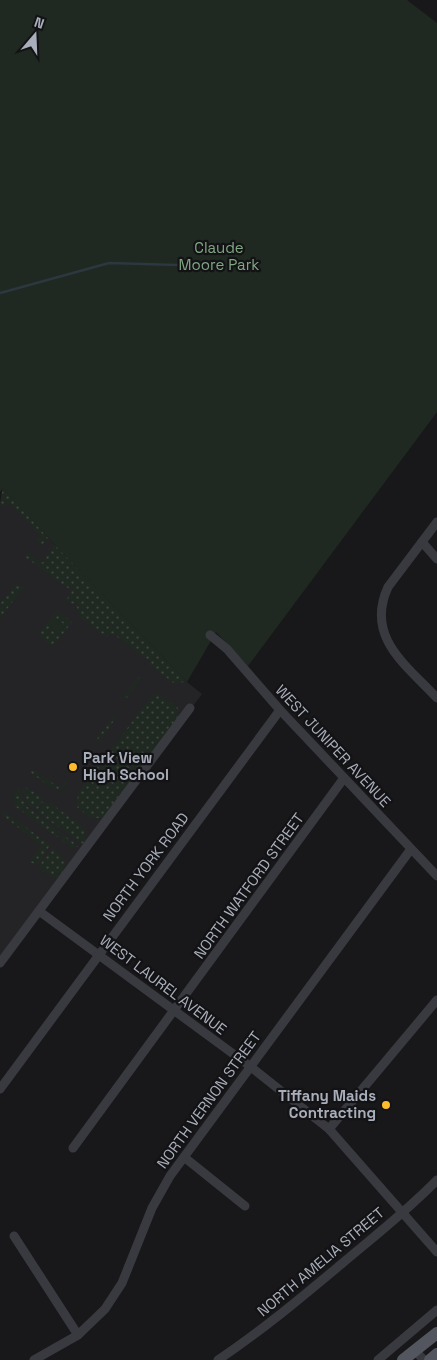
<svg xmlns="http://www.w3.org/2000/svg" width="437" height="1360" font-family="'Space Grotesk',sans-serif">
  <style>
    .built { fill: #242427 }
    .grass { fill: url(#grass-dots) }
    .green { fill: #1f2921 }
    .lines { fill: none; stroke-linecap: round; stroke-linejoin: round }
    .stream { stroke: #2d373f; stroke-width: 2.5 }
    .minor { stroke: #393a40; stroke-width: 9 }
    .primary { stroke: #54565f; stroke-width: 12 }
    .poi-dot { fill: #fcbb2e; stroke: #131315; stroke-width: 2 }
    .labels { text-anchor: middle; stroke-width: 4.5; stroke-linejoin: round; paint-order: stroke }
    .park-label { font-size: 15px; fill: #80a783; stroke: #131315 }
    .street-label { font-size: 15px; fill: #a9aebb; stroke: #131315 }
    .poi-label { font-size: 15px; font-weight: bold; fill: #a9aebb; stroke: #131315; text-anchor: start }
  </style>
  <defs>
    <pattern id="grass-dots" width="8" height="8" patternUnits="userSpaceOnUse" patternTransform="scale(1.25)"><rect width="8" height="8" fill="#1f2921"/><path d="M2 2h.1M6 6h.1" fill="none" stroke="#3d463f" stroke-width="1.8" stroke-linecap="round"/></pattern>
  </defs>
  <rect width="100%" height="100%" fill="#18181a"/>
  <path class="built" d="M3 487 55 545 187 682 202 694 0 963V504Z"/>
  <g class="grass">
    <path d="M3 487 48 538 41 546 36 541 41 536 10 503 5 506 0 504Z"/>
    <path d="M55 545 185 680 184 682 175 684 151 666 149 669 151 662 112 633 107 637 80 617 76 604 65 602 72 591 25 557 28 552 42 563Z"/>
    <path d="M16 585 24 587 0 618V603Z"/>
    <path d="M57 611 72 622 53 647 38 635Z"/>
    <path d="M140 676 142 677 126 699 123 697Z"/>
    <path d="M159 694 178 708V717L103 818H90L77 807 78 793 151 697Z"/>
    <path d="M114 716 116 718 99 742 96 740Z"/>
    <path d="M32 769 60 788 65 782 68 783 61 790H54L30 772Z"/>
    <path d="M25 787 42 797 43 801 37 810 27 804 23 789Z"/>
    <path d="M19 788 25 805 61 833 60 836 57 837 16 807 13 796Z"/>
    <path d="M44 802H49L83 827 86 837 83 844 38 813Z"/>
    <path d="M5 812 50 845 38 865 29 862 42 846 2 815Z"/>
    <path d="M63 835 78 845V847H71L61 840Z"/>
    <path d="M54 849C67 858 71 872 54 878L39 869C40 863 48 851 54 849Z"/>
  </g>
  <g class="green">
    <path d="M0 0H407L437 23V412L248 666 216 632 187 682 55 545 3 488 0 492Z"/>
    <path d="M54 617 65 625 58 635 52 630 51 620Z"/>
  </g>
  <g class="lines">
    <path class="stream" d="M0 293 109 263 177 265"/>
    <g class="minor">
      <path d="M437 522 388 587C365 637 406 665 437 698"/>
      <path d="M422 542 437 559"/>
      <path d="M210 635 227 649 280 710 437 876"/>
      <path d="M39 911 251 1067 329 1129 437 1252"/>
      <path d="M0 963 190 708"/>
      <path d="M0 1089 280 710"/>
      <path d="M329 1129 437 1000"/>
      <path d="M73 1148 344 778"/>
      <path d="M184 1157 245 1206"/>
      <path d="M14 1236 78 1335"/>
      <path d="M415 1351 424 1360"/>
      <path d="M34 1360 78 1335 105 1309 122 1283 152 1208 170 1176 411 849"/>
      <path d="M218 1360C263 1330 303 1296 345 1261 376 1235 408 1210 437 1180"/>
      <path d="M378 1360 437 1310"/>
    </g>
    <g class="primary">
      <path d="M403 1360 437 1333"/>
      <path d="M430 1360 437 1354"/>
    </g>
  </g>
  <g class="poi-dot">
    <circle cx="73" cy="767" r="5"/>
    <circle cx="386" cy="1105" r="5"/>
  </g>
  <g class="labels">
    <g class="park-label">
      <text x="219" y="253">Claude<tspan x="219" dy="17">Moore Park</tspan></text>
    </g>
    <g class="street-label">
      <text transform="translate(333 746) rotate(47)" y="5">WEST JUNIPER AVENUE</text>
      <text transform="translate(146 867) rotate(-53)" y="5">NORTH YORK ROAD</text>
      <text transform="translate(249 886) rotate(-54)" y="5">NORTH WATFORD STREET</text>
      <text transform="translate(163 985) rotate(37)" y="5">WEST LAUREL AVENUE</text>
      <text transform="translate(209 1100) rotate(-54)" y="5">NORTH VERNON STREET</text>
      <text transform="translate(321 1262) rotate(-40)" y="5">NORTH AMELIA STREET</text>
    </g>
    <g class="poi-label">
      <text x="83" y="763">Park View<tspan x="83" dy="17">High School</tspan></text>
      <text x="376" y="1101" text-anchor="end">Tiffany Maids<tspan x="376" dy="17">Contracting</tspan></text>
    </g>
  </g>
  <g transform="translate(35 35) rotate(19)" stroke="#131315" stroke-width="4" paint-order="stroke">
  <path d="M0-4L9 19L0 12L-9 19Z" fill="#a9aebb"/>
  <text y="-8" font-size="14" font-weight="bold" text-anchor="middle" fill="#a9aebb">N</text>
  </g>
</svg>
